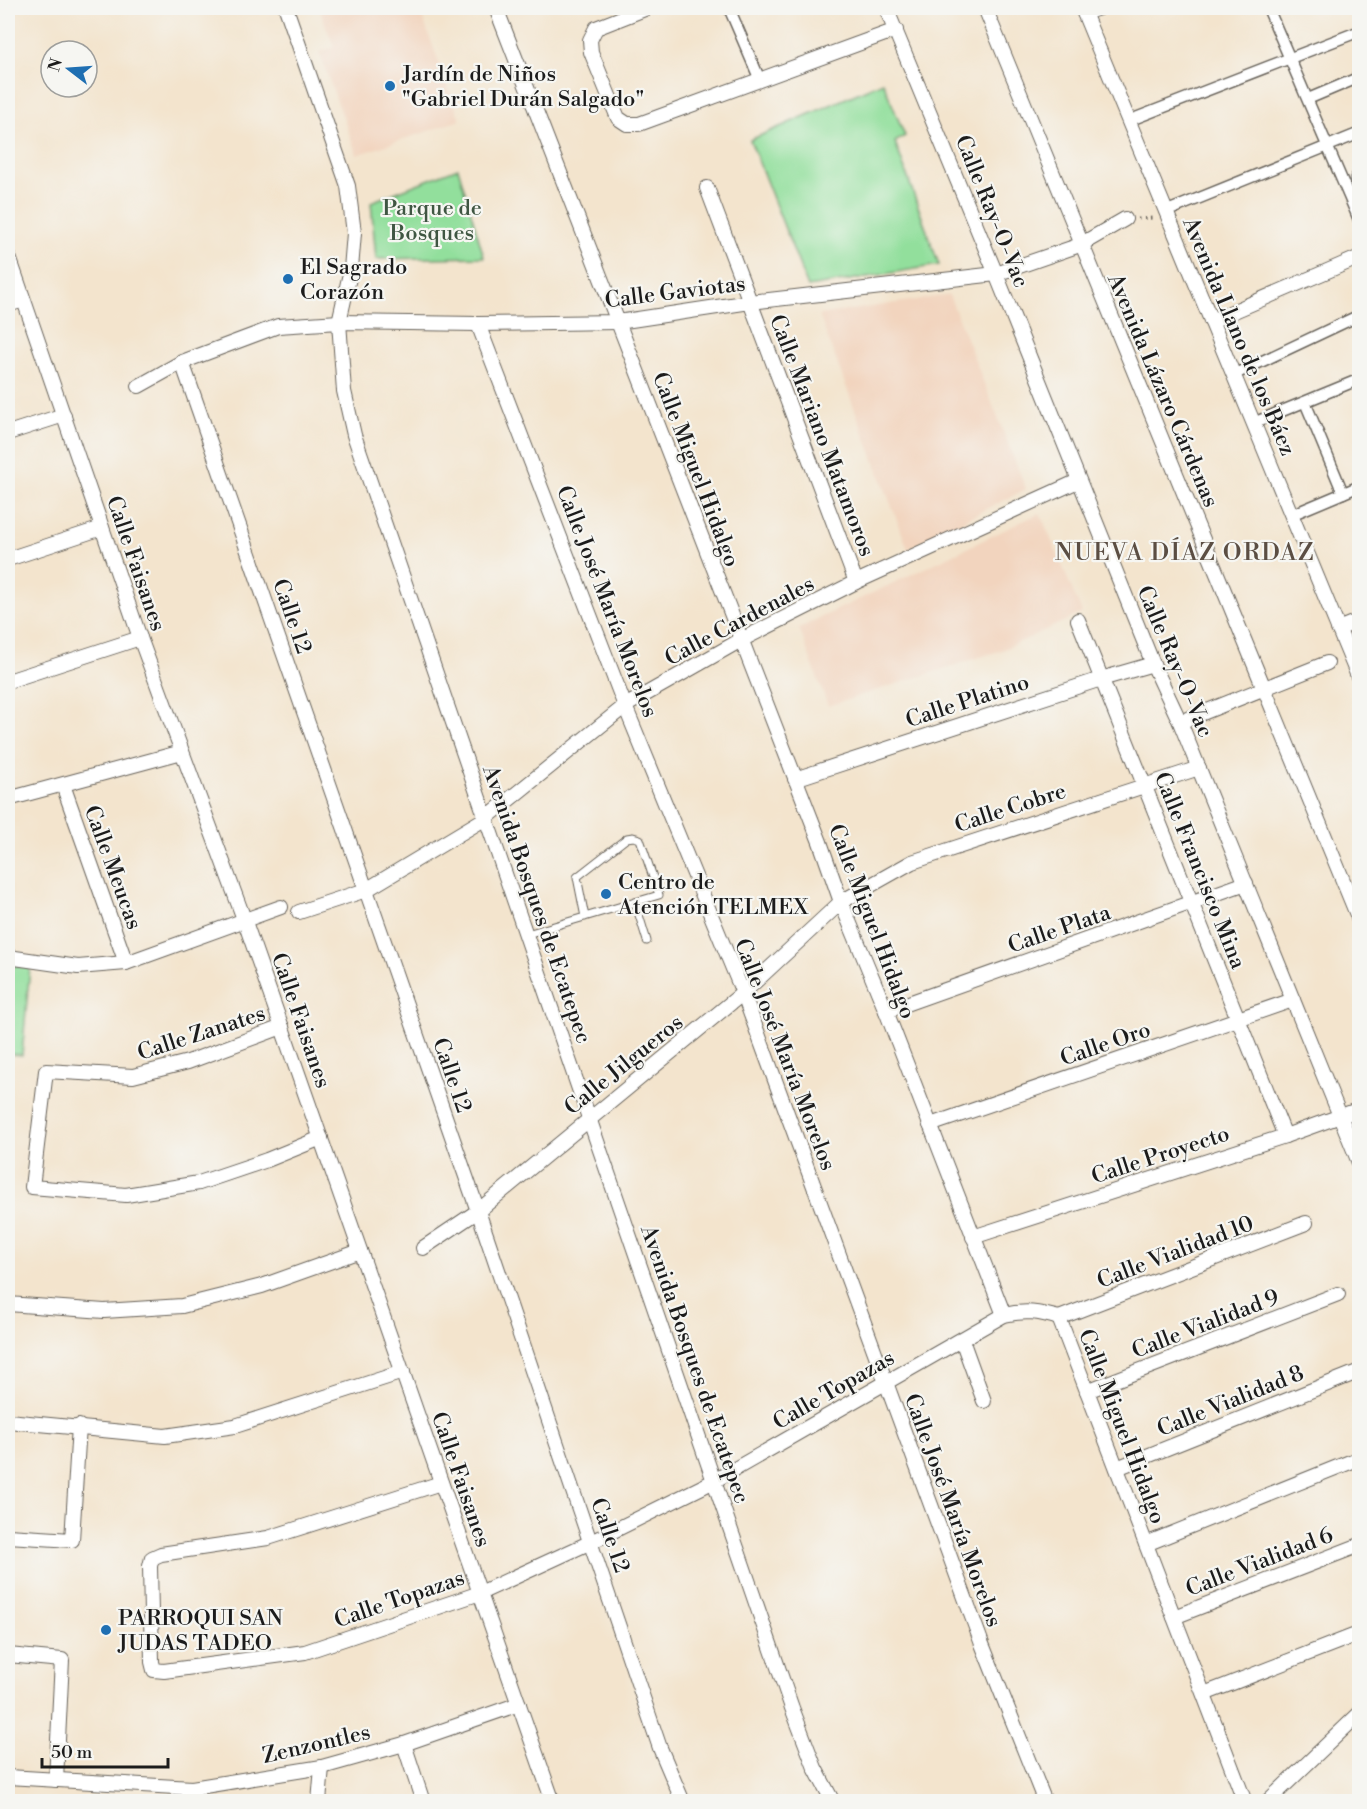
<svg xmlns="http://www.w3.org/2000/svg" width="1367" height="1809" font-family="'Libre Bodoni',serif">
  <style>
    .built { fill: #f2d4be }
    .green { fill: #92df9c; stroke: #577e5c; stroke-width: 1.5 }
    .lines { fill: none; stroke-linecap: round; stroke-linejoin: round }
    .service-casing { stroke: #67625a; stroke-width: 9 }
    .pedestrian-casing { stroke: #67625a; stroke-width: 13 }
    .minor-casing { stroke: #67625a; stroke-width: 16 }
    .path { stroke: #67625a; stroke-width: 3; stroke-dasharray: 1.5 4.5; stroke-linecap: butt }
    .service { stroke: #fff; stroke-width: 7 }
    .pedestrian { stroke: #fff; stroke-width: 10 }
    .minor { stroke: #fff; stroke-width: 14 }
    .poi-dot { fill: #1f6fb2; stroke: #f6f6f2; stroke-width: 2 }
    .labels { text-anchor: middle; stroke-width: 4.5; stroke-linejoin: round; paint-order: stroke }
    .poi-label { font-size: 22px; fill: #1c1c1c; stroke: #f6f6f2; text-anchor: start }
    .park-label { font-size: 22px; fill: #3f5642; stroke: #f6f6f2 }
    .street-label { font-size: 22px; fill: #1c1c1c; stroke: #f6f6f2 }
    .neighbourhood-label { font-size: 24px; letter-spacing: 1.5px; fill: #5b4e43; stroke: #f6f6f2 }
  </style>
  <rect width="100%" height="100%" fill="#f6f6f2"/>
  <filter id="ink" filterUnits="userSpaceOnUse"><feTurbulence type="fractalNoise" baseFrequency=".0167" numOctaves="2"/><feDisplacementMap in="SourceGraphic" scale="12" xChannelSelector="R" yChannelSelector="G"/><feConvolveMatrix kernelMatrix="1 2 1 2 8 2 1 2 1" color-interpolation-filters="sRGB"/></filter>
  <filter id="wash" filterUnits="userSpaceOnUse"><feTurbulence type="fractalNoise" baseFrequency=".008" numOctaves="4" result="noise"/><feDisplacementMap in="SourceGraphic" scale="24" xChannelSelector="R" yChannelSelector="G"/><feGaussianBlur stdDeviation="1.35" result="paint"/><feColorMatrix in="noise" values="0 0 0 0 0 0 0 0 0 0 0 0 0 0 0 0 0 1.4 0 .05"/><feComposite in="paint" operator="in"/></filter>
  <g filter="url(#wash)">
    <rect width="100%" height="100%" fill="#f3e4cd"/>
    <g class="built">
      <path d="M319 8H390L420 11 460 120 357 155 319 52 334 47Z"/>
      <path d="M949 295 1026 489 908 549 819 315Z"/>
      <path d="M1040 513 1082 613 1002 650 828 706 799 628Z"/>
    </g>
    <g class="green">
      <path d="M883 82 905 136 895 142 939 265 808 287 750 140Z"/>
      <path d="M458 168 484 257 376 259 371 202Z"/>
      <path d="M8 965 30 967 22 1055 8 1054Z"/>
    </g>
  </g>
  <g filter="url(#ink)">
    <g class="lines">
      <g class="service-casing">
        <g id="service">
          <path d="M635 902 647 941"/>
          <path d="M527 934C571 921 615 908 659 895L640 839 633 837 627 838 577 877 585 917"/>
        </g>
      </g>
      <g class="pedestrian-casing">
        <g id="pedestrian">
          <path d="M729 8 760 80"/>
          <path d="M1268 8 1360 222"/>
          <path d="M1308 99 1360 77"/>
          <path d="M1128 121 1360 31"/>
          <path d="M1165 212 1360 133"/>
          <path d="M1233 375 1360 315"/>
          <path d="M1305 402 1343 493"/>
          <path d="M1253 423 1360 379"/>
          <path d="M1291 515 1360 486"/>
        </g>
      </g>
      <g class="minor-casing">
        <g id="minor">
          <path d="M286 8 348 186 354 233 351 269 339 322 344 391 354 435 792 1708 815 1768 833 1802"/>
          <path d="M496 8 820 842 841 902 886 1011 1004 1315"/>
          <path d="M647 8 596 28 590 40 591 52 618 118 627 124H639L896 30"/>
          <path d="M886 8 996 274 1153 664 1180 722 1360 1165"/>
          <path d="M985 8C1108 313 1236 617 1360 922"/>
          <path d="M1082 8 1360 681"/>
          <path d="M1084 13 1099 8"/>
          <path d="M1360 175 1357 179 1360 191"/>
          <path d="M707 188 856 582"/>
          <path d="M8 254 140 638 244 919 553 1802"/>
          <path d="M8 305 23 300"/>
          <path d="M1211 321 1360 257"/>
          <path d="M478 324 625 706 743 993 982 1644 1045 1802"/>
          <path d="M182 362 478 1211 660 1748 683 1802"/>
          <path d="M139 386 182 362 278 326 339 322 478 324 618 322 750 302 996 274 1080 245 1125 219"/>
          <path d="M8 433 64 415"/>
          <path d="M8 559 102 528"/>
          <path d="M1078 620 1285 1136"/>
          <path d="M1338 629 1360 620"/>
          <path d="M8 681 140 638"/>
          <path d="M1180 722 1327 663"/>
          <path d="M795 779 1101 679 1153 664"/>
          <path d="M63 785 126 963"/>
          <path d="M8 799 182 752"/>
          <path d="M299 912 366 890 486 818 625 706 741 640 856 582 1078 481"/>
          <path d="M8 957 78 967 126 963 281 907"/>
          <path d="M886 1011 1246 883"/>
          <path d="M282 1027 188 1062 133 1076 46 1071 32 1187 126 1195 199 1183 267 1160 321 1138"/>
          <path d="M930 1125 1293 1000"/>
          <path d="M973 1237 1285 1136 1360 1109"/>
          <path d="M423 1248 478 1211 743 993 841 902 912 862 1199 768"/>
          <path d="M8 1304 104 1311 182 1306 262 1286 360 1251"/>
          <path d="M1059 1318 1245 1802"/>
          <path d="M1059 1318 1306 1223"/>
          <path d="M962 1340 984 1401"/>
          <path d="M1087 1391 1338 1294"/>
          <path d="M8 1421 165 1436 235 1426 403 1372"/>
          <path d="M1117 1468 1360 1371"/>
          <path d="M441 1483 268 1538 161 1554 152 1558 150 1566 152 1662 154 1670 164 1671 305 1652 480 1593 591 1542 714 1481 1004 1315C1025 1310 1039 1312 1059 1318"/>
          <path d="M8 1536 72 1540 79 1426"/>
          <path d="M1146 1544 1360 1458"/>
          <path d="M1174 1617 1360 1545"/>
          <path d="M8 1655 62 1660 56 1780"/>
          <path d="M1204 1694 1353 1636"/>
          <path d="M404 1744 423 1802"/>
          <path d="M8 1777 192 1788 322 1767 404 1744 519 1704"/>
          <path d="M319 1802 322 1767"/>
          <path d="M1267 1802 1360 1713"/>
        </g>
      </g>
      <path class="path" d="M1138 219 1152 218"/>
      <use href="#service" class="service"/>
      <use href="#pedestrian" class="pedestrian"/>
      <use href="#minor" class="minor"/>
    </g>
  </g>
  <g class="poi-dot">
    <circle cx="390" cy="86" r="6"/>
    <circle cx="288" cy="279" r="6"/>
    <circle cx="606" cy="894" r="6"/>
    <circle cx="106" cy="1630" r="6"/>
  </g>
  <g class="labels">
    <g class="poi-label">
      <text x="402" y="81">Jardín de Niños<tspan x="402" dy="25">"Gabriel Durán Salgado"</tspan></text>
      <text x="300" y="274">El Sagrado<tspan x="300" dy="25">Corazón</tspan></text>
      <text x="618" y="889">Centro de<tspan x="618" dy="25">Atención TELMEX</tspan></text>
      <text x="118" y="1625">PARROQUI SAN<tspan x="118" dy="25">JUDAS TADEO</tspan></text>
    </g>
    <g class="park-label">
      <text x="432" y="215">Parque de<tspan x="432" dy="25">Bosques</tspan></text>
    </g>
    <g class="street-label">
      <text transform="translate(993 211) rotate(68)" y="8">Calle Ray-O-Vac</text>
      <text transform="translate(675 291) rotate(-7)" y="8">Calle Gaviotas</text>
      <text transform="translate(1240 336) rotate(67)" y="8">Avenida Llano de los Báez</text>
      <text transform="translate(1164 390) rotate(67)" y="8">Avenida Lázaro Cárdenas</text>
      <text transform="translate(823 435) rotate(69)" y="8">Calle Mariano Matamoros</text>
      <text transform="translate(697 469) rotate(69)" y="8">Calle Miguel Hidalgo</text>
      <text transform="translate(137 563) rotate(71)" y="8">Calle Faisanes</text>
      <text transform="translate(608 601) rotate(69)" y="8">Calle José María Morelos</text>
      <text transform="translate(293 616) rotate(71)" y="8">Calle 12</text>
      <text transform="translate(739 620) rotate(-28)" y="8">Calle Cardenales</text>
      <text transform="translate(1176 661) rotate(67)" y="8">Calle Ray-O-Vac</text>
      <text transform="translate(967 700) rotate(-18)" y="8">Calle Platino</text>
      <text transform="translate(1010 807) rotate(-18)" y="8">Calle Cobre</text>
      <text transform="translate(114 867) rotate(70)" y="8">Calle Meucas</text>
      <text transform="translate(1201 870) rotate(68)" y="8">Calle Francisco Mina</text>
      <text transform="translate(538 904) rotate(71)" y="8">Avenida Bosques de Ecatepec</text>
      <text transform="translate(873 921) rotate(69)" y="8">Calle Miguel Hidalgo</text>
      <text transform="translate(1059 928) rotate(-19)" y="8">Calle Plata</text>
      <text transform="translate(302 1020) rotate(71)" y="8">Calle Faisanes</text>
      <text transform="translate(201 1032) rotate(-18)" y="8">Calle Zanates</text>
      <text transform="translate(1105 1043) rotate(-19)" y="8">Calle Oro</text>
      <text transform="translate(786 1054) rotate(69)" y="8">Calle José María Morelos</text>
      <text transform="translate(623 1064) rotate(-39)" y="8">Calle Jilgueros</text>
      <text transform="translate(453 1075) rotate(71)" y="8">Calle 12</text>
      <text transform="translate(1160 1154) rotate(-18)" y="8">Calle Proyecto</text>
      <text transform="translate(1175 1251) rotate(-21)" y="8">Calle Vialidad 10</text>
      <text transform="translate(1205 1323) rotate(-21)" y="8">Calle Vialidad 9</text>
      <text transform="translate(696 1364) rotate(71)" y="8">Avenida Bosques de Ecatepec</text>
      <text transform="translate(833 1389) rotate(-30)" y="8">Calle Topazas</text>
      <text transform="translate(1230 1400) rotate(-22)" y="8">Calle Vialidad 8</text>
      <text transform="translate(1123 1426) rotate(69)" y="8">Calle Miguel Hidalgo</text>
      <text transform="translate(462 1479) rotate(71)" y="8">Calle Faisanes</text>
      <text transform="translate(954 1510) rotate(70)" y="8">Calle José María Morelos</text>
      <text transform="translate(611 1535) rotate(71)" y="8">Calle 12</text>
      <text transform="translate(1259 1561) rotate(-21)" y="8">Calle Vialidad 6</text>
      <text transform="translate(399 1598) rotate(-19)" y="8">Calle Topazas</text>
      <text transform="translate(316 1743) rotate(-13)" y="8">Zenzontles</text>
    </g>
    <g class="neighbourhood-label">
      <text x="1185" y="560">NUEVA DÍAZ ORDAZ</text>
    </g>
  </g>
  <rect width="1367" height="1809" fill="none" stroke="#f6f6f2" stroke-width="30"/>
  <g transform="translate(69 69) rotate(287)"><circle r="28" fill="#f6f6f2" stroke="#9f9f9c" stroke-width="1.5"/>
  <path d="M0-4.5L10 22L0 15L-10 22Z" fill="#1f6fb2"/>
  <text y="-9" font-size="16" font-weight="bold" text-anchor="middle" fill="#1c1c1c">N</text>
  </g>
  <path d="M42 1758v9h126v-9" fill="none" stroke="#1c1c1c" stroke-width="3"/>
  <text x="51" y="1758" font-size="18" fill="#1c1c1c" stroke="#f6f6f2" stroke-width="4.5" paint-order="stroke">50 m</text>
</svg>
